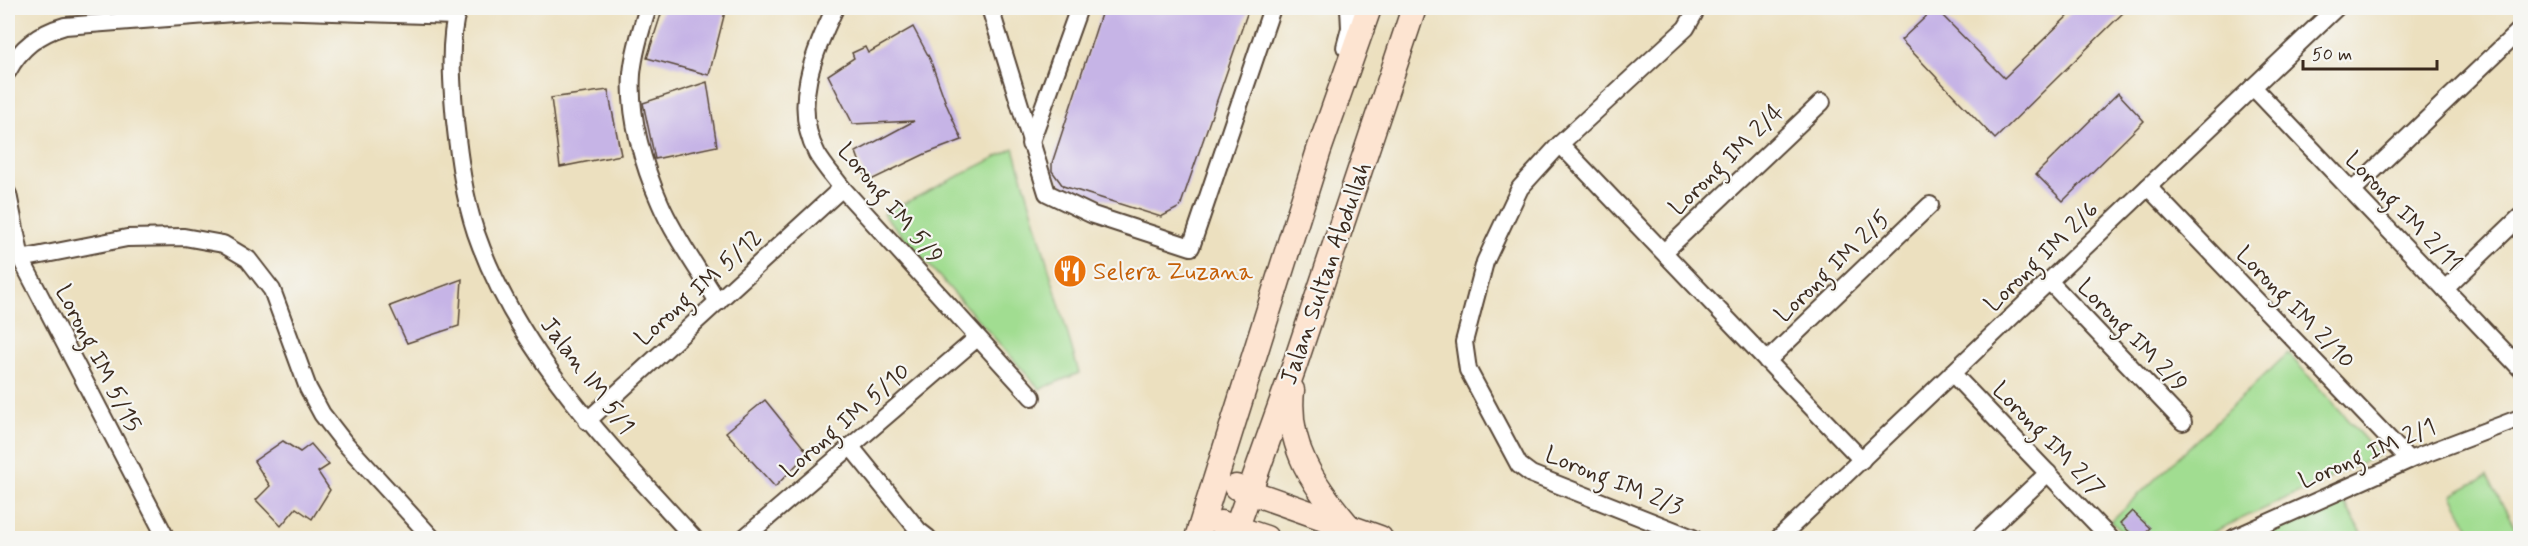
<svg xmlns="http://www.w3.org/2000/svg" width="2528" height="546" font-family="Mynerve,sans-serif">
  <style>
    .green { fill: #a1dd91; stroke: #6e8458; stroke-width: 1.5 }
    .building { fill: #c6b4e6 }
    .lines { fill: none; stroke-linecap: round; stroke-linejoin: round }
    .minor-casing { stroke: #564536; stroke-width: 20 }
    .secondary-casing { stroke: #564536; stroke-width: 27 }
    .minor { stroke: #fff; stroke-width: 16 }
    .secondary { stroke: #fde4d1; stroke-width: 24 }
    .labels { text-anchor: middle; stroke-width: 4.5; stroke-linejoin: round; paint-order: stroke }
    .street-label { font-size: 24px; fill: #3b2a1e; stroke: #f6f6f2 }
    .food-label { font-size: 24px; fill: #c56008; stroke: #f6f6f2; text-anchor: start }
  </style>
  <rect width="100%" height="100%" fill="#f6f6f2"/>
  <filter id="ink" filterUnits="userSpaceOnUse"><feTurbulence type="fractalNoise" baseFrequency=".0167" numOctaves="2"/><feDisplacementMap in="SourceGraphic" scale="12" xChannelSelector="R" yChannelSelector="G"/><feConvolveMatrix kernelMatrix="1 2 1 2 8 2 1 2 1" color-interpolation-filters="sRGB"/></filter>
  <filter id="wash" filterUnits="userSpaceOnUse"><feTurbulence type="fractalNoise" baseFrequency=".008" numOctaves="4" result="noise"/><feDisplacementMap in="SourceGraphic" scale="24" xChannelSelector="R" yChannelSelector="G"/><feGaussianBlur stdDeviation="1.35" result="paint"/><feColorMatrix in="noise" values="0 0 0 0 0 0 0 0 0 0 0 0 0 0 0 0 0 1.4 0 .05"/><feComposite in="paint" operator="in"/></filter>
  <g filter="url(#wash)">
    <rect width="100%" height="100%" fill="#ece0bf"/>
    <g class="green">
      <path d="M1014 148 1079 373 1040 389 883 214Z"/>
      <path d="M2288 353 2379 455 2200 538H2128L2111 521Z"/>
      <path d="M2487 476 2518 533 2509 538H2475L2452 495Z"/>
      <path d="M2342 499 2365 538H2237Z"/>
    </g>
    <g id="blocks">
      <g class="building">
        <path d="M663 8H726L709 75 647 58Z"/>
        <path d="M1103 8H1249L1180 207 1161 217 1063 186 1052 171V163Z"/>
        <path d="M1935 8 2004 78 2076 8H2128L1995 139 1901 40Z"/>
        <path d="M913 27 930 59 947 106 962 140 925 154 867 182 856 152 914 121 853 124 828 75 854 58 852 53 865 47 868 53Z"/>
        <path d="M707 82 717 146 655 159 643 103Z"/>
        <path d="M608 90 621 155 560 167 551 98Z"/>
        <path d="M2118 93 2144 121 2063 201 2036 174Z"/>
        <path d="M462 279 459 326 407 343 390 306Z"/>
        <path d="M765 400 808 453 775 487 726 432Z"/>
        <path d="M283 441 300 452 311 444 329 465 318 472 330 490 312 519 296 508 281 526 256 500 270 486 254 461Z"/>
        <path d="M2132 511 2150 528 2139 538H2136L2120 523Z"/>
      </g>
    </g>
  </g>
  <g filter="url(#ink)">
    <use href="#blocks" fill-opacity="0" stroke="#564536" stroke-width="1.5"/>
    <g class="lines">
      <g class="minor-casing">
        <g id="minor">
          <path d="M458 8C448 41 452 86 455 121 459 158 464 197 476 233 518 354 610 446 694 538"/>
          <path d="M648 8C641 29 634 51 632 74 629 116 643 165 660 203 674 236 699 270 718 302"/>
          <path d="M835 8C814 53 791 105 817 154 824 166 834 177 842 188L1032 397"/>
          <path d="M990 8 1047 193 1093 215 1191 247 1272 8"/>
          <path d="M1345 47 1350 28 1349 8"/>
          <path d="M8 71C20 48 40 33 65 26L272 10 456 16"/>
          <path d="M2253 87 2520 368"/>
          <path d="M1030 144 1079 8"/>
          <path d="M1560 144 1862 460"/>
          <path d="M2148 187 2409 460"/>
          <path d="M2352 191 2520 30"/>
          <path d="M8 194 21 259 166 538"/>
          <path d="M1664 252 1822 102"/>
          <path d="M21 259 127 238 184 237 223 244 248 259 272 290 308 388 322 414 343 441 432 538"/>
          <path d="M2049 281 2183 422"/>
          <path d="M2445 289 2520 217"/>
          <path d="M1767 361 1930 205"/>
          <path d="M1952 373 2110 538"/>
          <path d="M587 421 842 188"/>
          <path d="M851 447 919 531 928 538"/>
          <path d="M744 538 977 338"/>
          <path d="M1693 538 1531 474 1519 465 1468 370 1464 342 1485 262 1520 188 1560 144 1686 28 1694 14V8"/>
          <path d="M1779 538 2336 8"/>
          <path d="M1979 538 2048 473"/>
          <path d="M2234 538 2409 460 2520 418"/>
        </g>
      </g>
      <g class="secondary-casing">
        <g id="secondary">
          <path d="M1292 390C1286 447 1314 486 1349 527"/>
          <path d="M1236 487 1380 538"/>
          <path d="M1221 523 1266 538"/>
          <path d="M1197 538 1319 150 1369 8"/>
          <path d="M1233 538 1294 367 1414 8"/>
        </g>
      </g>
      <use href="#minor" class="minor"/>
      <use href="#secondary" class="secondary"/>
    </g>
  </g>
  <defs>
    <g id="restaurant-disc" transform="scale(1.725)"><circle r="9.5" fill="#e8710a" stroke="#f6f6f2"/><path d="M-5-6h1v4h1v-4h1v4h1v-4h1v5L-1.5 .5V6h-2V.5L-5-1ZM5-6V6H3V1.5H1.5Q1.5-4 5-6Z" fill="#fff"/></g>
  </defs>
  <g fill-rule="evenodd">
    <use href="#restaurant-disc" x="1070" y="271"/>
  </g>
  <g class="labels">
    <g class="street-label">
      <text transform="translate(1726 159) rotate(-44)" y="8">Lorong IM 2/4</text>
      <text transform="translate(891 203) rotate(50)" y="8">Lorong IM 5/9</text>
      <text transform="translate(2404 211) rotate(46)" y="8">Lorong IM 2/11</text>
      <text transform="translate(2041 256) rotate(-44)" y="8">Lorong IM 2/6</text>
      <text transform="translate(1832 266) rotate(-44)" y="8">Lorong IM 2/5</text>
      <text transform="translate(1325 273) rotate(-71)" y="8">Jalan Sultan Abdullah</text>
      <text transform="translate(698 287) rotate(-42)" y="8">Lorong IM 5/12</text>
      <text transform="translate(2296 307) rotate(46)" y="8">Lorong IM 2/10</text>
      <text transform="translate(2133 335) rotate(46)" y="8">Lorong IM 2/9</text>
      <text transform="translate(99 358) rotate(63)" y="8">Lorong IM 5/15</text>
      <text transform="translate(588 375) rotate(53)" y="8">Jalan IM 5/1</text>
      <text transform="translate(845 420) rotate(-41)" y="8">Lorong IM 5/10</text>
      <text transform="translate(2049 439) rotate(46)" y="8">Lorong IM 2/7</text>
      <text transform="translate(2367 453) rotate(-23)" y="8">Lorong IM 2/1</text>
      <text transform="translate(1614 480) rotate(22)" y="8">Lorong IM 2/3</text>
    </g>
    <g class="food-label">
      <text x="1093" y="279">Selera Zuzana</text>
    </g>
  </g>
  <rect width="2528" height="546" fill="none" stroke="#f6f6f2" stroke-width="30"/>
  <path d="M2303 60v9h134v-9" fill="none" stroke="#3b2a1e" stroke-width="3"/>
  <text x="2312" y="60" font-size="18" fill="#3b2a1e" stroke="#f6f6f2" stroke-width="4.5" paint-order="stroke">50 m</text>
</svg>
